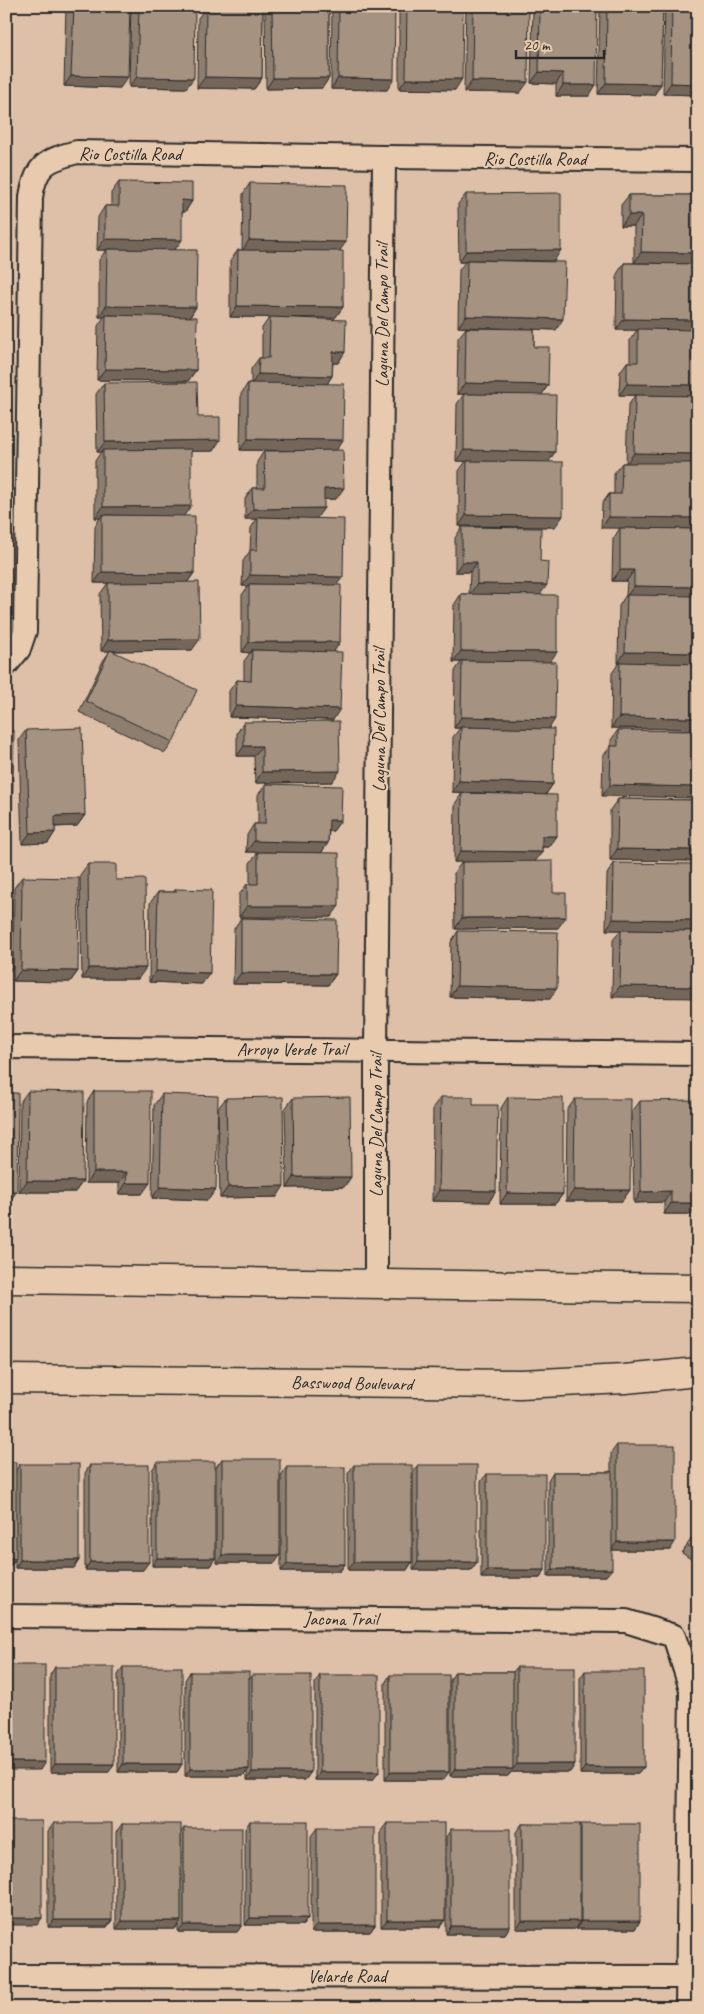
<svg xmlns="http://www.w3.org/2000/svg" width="704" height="2014" font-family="Caveat,sans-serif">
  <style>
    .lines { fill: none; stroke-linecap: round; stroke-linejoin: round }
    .street-casing { stroke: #2b2b2b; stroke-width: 26 }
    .secondary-casing { stroke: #2b2b2b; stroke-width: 31 }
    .street { stroke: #e8caaf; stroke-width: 22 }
    .secondary { stroke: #e8caaf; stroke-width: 28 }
    .wall { fill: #8e7e6f; stroke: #2b2b2b }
    .shaded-wall { fill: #74665a; stroke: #2b2b2b }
    .building { fill: #a59281; stroke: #2b2b2b }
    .labels { text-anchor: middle; stroke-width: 4.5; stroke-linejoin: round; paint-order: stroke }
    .street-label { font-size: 18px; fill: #2b2b2b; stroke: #e8caaf }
  </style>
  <rect width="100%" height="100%" fill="#ddc0a7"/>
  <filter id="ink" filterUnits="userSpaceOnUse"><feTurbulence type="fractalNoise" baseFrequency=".02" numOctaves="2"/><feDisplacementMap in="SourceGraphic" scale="10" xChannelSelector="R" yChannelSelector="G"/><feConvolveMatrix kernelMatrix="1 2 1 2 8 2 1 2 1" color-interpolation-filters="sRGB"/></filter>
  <g filter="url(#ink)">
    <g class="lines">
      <g class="street-casing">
        <g id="street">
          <path d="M6 665 19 649 25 631 31 197C36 165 46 160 77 152L384 157 698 160"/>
          <path d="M6 1047 698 1054"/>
          <path d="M376 1283V1050L384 157"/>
          <path d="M6 1616 626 1621 674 1636 691 1689 687 2008"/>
          <path d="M6 1976 687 1977"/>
        </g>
      </g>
      <g class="secondary-casing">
        <g id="secondary">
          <path d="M6 1279 698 1288"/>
          <path d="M6 1379 520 1384 625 1379 698 1372"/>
        </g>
      </g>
      <use href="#street" class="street"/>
      <use href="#secondary" class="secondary"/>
    </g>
    <g class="wall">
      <path d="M66 6H130L120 88 64 86Z"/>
      <path d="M131 6H195L186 88 129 87Z"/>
      <path d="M220 6H263L262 78 254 89 197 88 198 18 206 7H220Z"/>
      <path d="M265 6H329V78L322 88 266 89Z"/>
      <path d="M332 6H395L387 90 331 89Z"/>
      <path d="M402 6H463L455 90 399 89V10Z"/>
      <path d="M466 6H529L520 93 464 92Z"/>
      <path d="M534 6H597L589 96H556V84L531 83 533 9Z"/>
      <path d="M600 6H663L661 84 654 95 598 94Z"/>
      <path d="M665 6H698V95L663 94Z"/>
      <path d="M119 182 192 201 185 212H182L175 250 196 307 190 317 196 370 188 381 97 380 98 326 104 317H99V260L106 250H97L98 217 105 206H111V193Z"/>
      <path d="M250 183 340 251 343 307 335 318 230 317V261L238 250H242L243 194Z"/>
      <path d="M466 194 554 261 556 330 534 329V347L548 385 542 394 555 527 459 526V471L466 461H456L457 404 464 394H457L458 338 466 328H478L458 327 459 270 465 262H459L458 204Z"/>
      <path d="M629 195H698V396L619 395 620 372 627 362H630V340L637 330H616L617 274 624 263H634V226H621V205Z"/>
      <path d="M270 317 345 352 338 363H333L332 376 327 384 336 450V499H324L316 518 337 585 340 642 333 652V720L229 717V691L237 680 244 681V661L250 653 242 652V595L248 586H242L243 561 250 551 251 528 257 519H245V499L252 488H257V462L264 451H310L240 450 241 394 248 383H251V369L259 358H262V328Z"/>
      <path d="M104 383 198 417 220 440 213 451H191L184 516 194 573 187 583 192 650 113 651 173 742 165 753 79 712 103 661 110 651H101L100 594 108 583H116H94L95 526 100 518H95V461L101 452H97L96 394Z"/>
      <path d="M635 395 698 459 695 463 601 528 602 504 609 494H614V473L622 463H626L628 406Z"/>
      <path d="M462 527 540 595 550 662 548 729 553 784 546 794 557 836 549 847H542V852L535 861 553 893 558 928 455 929 454 873 462 862H470H454L455 804 462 793 492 794 452 792 453 737 460 728H454L455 671 461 662H453L454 605 461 594H469L470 572H455V538Z"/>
      <path d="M620 528 698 529V729L611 728 612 673 619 663H618L619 606 626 595 627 581H612L613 539Z"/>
      <path d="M244 722 332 782 255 783 254 756H237V733Z"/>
      <path d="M26 730 85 815 77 826 55 827V832L48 843 22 844 19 740Z"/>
      <path d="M618 730 698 731 602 796 603 756 611 746V740Z"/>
      <path d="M266 784 341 820 333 831H329L328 843 321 853 331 917H239V895L247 884H250V863L258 852H264H246L247 835 254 824H258V795Z"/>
      <path d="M618 799 698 800V861L610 860V810Z"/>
      <path d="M614 863 698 931 612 997 613 940 621 930H606L607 874Z"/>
      <path d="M88 864 116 880 138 979H82L80 875Z"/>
      <path d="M22 877 78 971 70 982 13 981 14 888Z"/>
      <path d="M176 889 202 984 149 982 150 903 158 892H173Z"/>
      <path d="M241 918 336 974 328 985 233 984 234 929Z"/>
      <path d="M458 931 550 999 450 997 451 942Z"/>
      <path d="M28 1091 83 1181 75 1192H19L20 1102Z"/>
      <path d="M94 1091 142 1194H119V1183H86L87 1102Z"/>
      <path d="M162 1094 216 1189 208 1200 152 1198 154 1105Z"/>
      <path d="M441 1097 473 1105 496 1191 489 1202 432 1201 433 1107Z"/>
      <path d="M508 1097 563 1194 555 1204H500L501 1108Z"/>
      <path d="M226 1098 277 1197 220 1198 218 1108Z"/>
      <path d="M293 1098 351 1177 344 1187 287 1188 285 1109Z"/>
      <path d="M575 1099 630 1190 622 1201H566L567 1110Z"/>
      <path d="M640 1101 698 1160V1204L691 1214H664V1202L634 1203 632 1112Z"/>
      <path d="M617 1445 670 1550H612L606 1576H548V1480L553 1472H611V1453Z"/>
      <path d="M222 1459 280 1555 275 1563H216V1467Z"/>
      <path d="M157 1462 215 1558 210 1566H152V1470Z"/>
      <path d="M20 1464 79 1560 74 1568H15V1560L10 1566H6L16 1470Z"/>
      <path d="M90 1465 143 1570H85V1473Z"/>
      <path d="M354 1465 412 1562 407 1570H348V1473Z"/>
      <path d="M418 1465 477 1562 471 1570H413V1473Z"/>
      <path d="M287 1467 345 1564 340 1571H281V1475Z"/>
      <path d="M487 1474 545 1570 540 1578H481V1481Z"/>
      <path d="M698 1530V1564L682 1553Z"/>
      <path d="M55 1667 109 1772H50V1675Z"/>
      <path d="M123 1667 182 1764 177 1772H118V1675Z"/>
      <path d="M517 1667 575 1764 570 1772H511L508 1776H450V1680L455 1672H513Z"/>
      <path d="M585 1671 644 1767 638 1774H580V1678Z"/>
      <path d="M190 1672 249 1680 252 1675 311 1772 305 1780H247V1772L243 1776H185V1680Z"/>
      <path d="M320 1675 373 1780H315V1683Z"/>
      <path d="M390 1675 443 1780H385V1683Z"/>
      <path d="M250 1821 308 1918 303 1925H245V1829Z"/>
      <path d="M54 1823 112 1920 107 1927H48V1831Z"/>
      <path d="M387 1823 440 1927H381V1831Z"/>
      <path d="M122 1824 181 1832 184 1828 242 1925 237 1932H178V1925L175 1929H116V1832Z"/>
      <path d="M522 1824 580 1826 581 1824 640 1921 635 1929H576V1927L575 1929H516V1832Z"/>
      <path d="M317 1828 375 1925 370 1932H311V1836Z"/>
      <path d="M451 1829 510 1926 505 1934H446V1837Z"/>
    </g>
    <g class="shaded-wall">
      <path d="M539 72 563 73 556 84 531 83Z"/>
      <path d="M71 76 128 77 120 88 64 86Z"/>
      <path d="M137 77 194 78 186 88 129 87Z"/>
      <path d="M205 77 262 78 254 89 197 88Z"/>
      <path d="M273 78H329L322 88 266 89Z"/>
      <path d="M338 78 394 79 387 90 331 89Z"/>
      <path d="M406 79H462L455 90 399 89Z"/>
      <path d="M472 81 528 82 520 93 464 92Z"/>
      <path d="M606 83 661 84 654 95 598 94Z"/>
      <path d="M671 83 698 84V95L663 94Z"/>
      <path d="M563 85H596L589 96H556Z"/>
      <path d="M182 200 192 201 185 212 175 211Z"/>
      <path d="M629 215H642L634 226H621Z"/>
      <path d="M105 239 182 240 174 251 107 249 106 250H97Z"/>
      <path d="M249 240 346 242 338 253 242 251Z"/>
      <path d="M561 250 554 261 467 260 465 262H459L466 251Z"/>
      <path d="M641 252 698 253V264L634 263Z"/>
      <path d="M106 306 196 307 189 318 106 315 104 317H99Z"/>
      <path d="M237 306 343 307 335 318 230 317Z"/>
      <path d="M466 316 563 319 556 330 458 327Z"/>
      <path d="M624 319 698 320V331L616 330Z"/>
      <path d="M333 352H345L338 363H326Z"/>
      <path d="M105 369 196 370 188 381 97 380Z"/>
      <path d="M258 374 332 376 325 387 251 385Z"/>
      <path d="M465 383 548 385 541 396 457 394Z"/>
      <path d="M627 384 698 385V396L619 395Z"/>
      <path d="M248 439 343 440 336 451 240 450Z"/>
      <path d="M220 440 213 451 103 452V450L101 452H97L105 442Z"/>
      <path d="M464 450 555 452 548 463 456 461Z"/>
      <path d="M634 453 698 454V459L694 465 626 464Z"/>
      <path d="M344 488 336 499 316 500 324 489Z"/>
      <path d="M191 506 183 517 102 515 100 518H95L103 507Z"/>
      <path d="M324 508 316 519 258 517 257 519H245L253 509Z"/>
      <path d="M466 515 563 516 555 527 459 526Z"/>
      <path d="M609 517 698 518V529L601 528Z"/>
      <path d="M462 562H477L470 572H455Z"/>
      <path d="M620 570H634L627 581H612Z"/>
      <path d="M102 572 194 573 186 584 94 583Z"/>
      <path d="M250 575 343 577 335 587 249 584 248 586H242Z"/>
      <path d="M477 584 547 585 539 596 469 595Z"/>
      <path d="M634 586 698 587V598L626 597Z"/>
      <path d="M200 639 192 650 101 651 108 640Z"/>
      <path d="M249 642H340L333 653 252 650 250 653 242 652Z"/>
      <path d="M461 651 557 652 549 663 462 661 461 662H453Z"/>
      <path d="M625 652 698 653V664L618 663Z"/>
      <path d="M236 706 340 709 333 720 229 717Z"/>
      <path d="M461 717 555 719 548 730 461 727 460 728H454Z"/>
      <path d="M619 717 698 718V729L611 728Z"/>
      <path d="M244 746H262L254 756H237Z"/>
      <path d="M340 771 332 782 255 783 262 772Z"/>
      <path d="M459 781 553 784 545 795 452 792Z"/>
      <path d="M610 785 698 787V798L602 796Z"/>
      <path d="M85 815 77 826 47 827 55 816Z"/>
      <path d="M329 820H341L333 831H321Z"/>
      <path d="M6 826H12L6 834Z"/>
      <path d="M55 832 48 843 22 844 30 833Z"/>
      <path d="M542 836H557L549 847H535Z"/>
      <path d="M254 841 328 843 321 853 246 852Z"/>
      <path d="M617 849 698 850V861L610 860Z"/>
      <path d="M461 851 542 852 534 863 454 862Z"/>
      <path d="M247 906H339L331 917H239Z"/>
      <path d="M566 917 558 928 455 929 462 918Z"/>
      <path d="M613 919 698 920V931L606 930Z"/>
      <path d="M6 968H12L6 977Z"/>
      <path d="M89 968H146L138 979H82Z"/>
      <path d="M21 970 78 971 70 982 13 981Z"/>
      <path d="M156 971 210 973 202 984 149 982Z"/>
      <path d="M241 973 336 974 328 985 233 984Z"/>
      <path d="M457 986 557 988 550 999 450 997Z"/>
      <path d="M620 986 698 987V998L612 997Z"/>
      <path d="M94 1172H127L119 1183H86Z"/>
      <path d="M294 1177H351L344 1187 287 1188Z"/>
      <path d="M27 1181H83L75 1192H19Z"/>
      <path d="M126 1183H150L142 1194H119Z"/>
      <path d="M284 1186 277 1197 220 1198 228 1187Z"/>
      <path d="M160 1187 216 1189 208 1200 152 1198Z"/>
      <path d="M439 1190 496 1191 489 1202 432 1201Z"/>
      <path d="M574 1190H630L622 1201H566Z"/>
      <path d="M6 1191H17L9 1202H6Z"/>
      <path d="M671 1191 664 1202 634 1203 641 1192Z"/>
      <path d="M507 1193 563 1194 555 1204H500Z"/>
      <path d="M671 1203H698L691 1214H664Z"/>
      <path d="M617 1542H675L670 1550H611Z"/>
      <path d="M222 1555H280L275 1563H216Z"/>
      <path d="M6 1558H16L10 1566H6Z"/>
      <path d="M157 1558H215L210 1566H152Z"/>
      <path d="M20 1560H79L74 1568H15Z"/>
      <path d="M90 1562H149L143 1570H85Z"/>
      <path d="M354 1562H412L407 1570H348Z"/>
      <path d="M418 1562H477L471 1570H413Z"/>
      <path d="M287 1564H345L340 1571H281Z"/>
      <path d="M553 1569H612L606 1576H548Z"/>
      <path d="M487 1570H545L540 1578H481Z"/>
      <path d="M6 1762H45L40 1770H6Z"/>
      <path d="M55 1764H114L109 1772H50Z"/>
      <path d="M123 1764H182L177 1772H118Z"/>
      <path d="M517 1764H575L570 1772H511L508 1776H450L455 1769H513Z"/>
      <path d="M585 1767H644L638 1774H580Z"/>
      <path d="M190 1769H249L243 1776H185Z"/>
      <path d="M252 1772H311L305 1780H247Z"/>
      <path d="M320 1772H379L373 1780H315Z"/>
      <path d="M390 1772H449L443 1780H385Z"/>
      <path d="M6 1918H42L37 1925H6Z"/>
      <path d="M250 1918H308L303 1925H245Z"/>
      <path d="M54 1920H112L107 1927H48Z"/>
      <path d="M387 1920H445L440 1927H381Z"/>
      <path d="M122 1921H181L175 1929H116Z"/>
      <path d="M522 1921H580L575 1929H516Z"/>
      <path d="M581 1921H640L635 1929H576Z"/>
      <path d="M184 1925H242L237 1932H178Z"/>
      <path d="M317 1925H375L370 1932H311Z"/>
      <path d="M451 1926H510L505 1934H446Z"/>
    </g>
    <g class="building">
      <path d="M74 6H130L128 77 71 76Z"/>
      <path d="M139 6H195L194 78 137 77Z"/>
      <path d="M227 6H263L262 78 205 77 206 7 227 8Z"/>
      <path d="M272 6H329V78H273Z"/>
      <path d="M339 6H395L394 79 338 78Z"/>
      <path d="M407 6H463L462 79H406Z"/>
      <path d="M473 6H529L528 82 472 81Z"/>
      <path d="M540 6H597L596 85H563V73L539 72Z"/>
      <path d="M607 6H663L661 84 606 83Z"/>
      <path d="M672 6H698V84L671 83Z"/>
      <path d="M119 182 192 183V201L182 200V240L105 239V206H119Z"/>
      <path d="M250 183 347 185 346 242 249 240Z"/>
      <path d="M561 193V250L466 251V194Z"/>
      <path d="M629 195H698V253L641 252 642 215H629Z"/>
      <path d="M107 249 197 250 196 307 106 306Z"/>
      <path d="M238 250 343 251V307L237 306Z"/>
      <path d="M467 260 565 262 563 319 466 316Z"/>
      <path d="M624 263 698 264V320L624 319Z"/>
      <path d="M106 315 197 317 196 370 105 369Z"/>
      <path d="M270 317 346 320 345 352H333L332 376 258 374 259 358H269Z"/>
      <path d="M466 328 534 329V347H549L548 385 465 383Z"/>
      <path d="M638 329 698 330V385L627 384V362H638Z"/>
      <path d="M197 382 198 417H220V440L105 442 104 383Z"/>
      <path d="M248 383 344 384 343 440 248 439Z"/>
      <path d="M464 394 556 395 555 452 464 450Z"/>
      <path d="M635 395 698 396V454L634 453Z"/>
      <path d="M191 449V506L103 507V450Z"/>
      <path d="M343 450 344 488 324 489V508L253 509 252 488H265L264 451Z"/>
      <path d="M467 461 563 462V516L466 515Z"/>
      <path d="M622 463H698V518L609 517V494H621Z"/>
      <path d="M102 515 195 516 194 573 102 572Z"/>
      <path d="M258 517 344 519 343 577 250 575V550H257Z"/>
      <path d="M462 527 541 528 540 561 548 562 547 585 477 584V562H462Z"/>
      <path d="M620 528 698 529V587L634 586V570H620Z"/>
      <path d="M199 582 200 639 108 640V583Z"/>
      <path d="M249 584 341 585 340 642H249Z"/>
      <path d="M461 594 557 595V652L461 651Z"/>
      <path d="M627 595 698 596V653L625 652Z"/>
      <path d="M110 650 197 690 173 742 86 701Z"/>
      <path d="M252 650 342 652 340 709 236 706 237 680 251 681Z"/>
      <path d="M462 661 556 662 555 719 461 717Z"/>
      <path d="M620 662 698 664V718L619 717Z"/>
      <path d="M339 721 340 771 262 772V746H244V722Z"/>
      <path d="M461 727 554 729 553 784 459 781Z"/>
      <path d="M82 728 85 815 55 816V832L30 833 26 730Z"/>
      <path d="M618 730 698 731V787L610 785 611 746H618Z"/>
      <path d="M6 731H14L12 826H6Z"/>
      <path d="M266 784 342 786 341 820H329L328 843 254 841V824H265Z"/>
      <path d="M462 793 557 795V836H542V852L461 851Z"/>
      <path d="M618 799 698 800V850L617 849Z"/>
      <path d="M258 852 339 853V906H247V884H258Z"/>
      <path d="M553 861V893H566V917L462 918V862Z"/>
      <path d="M614 863 698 864V920L613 919Z"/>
      <path d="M88 864H116V880L145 879 146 968H89Z"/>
      <path d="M22 877 79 878 78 971 21 970Z"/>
      <path d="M6 886H11L12 968H6Z"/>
      <path d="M176 889 212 890 210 973 156 971 158 892H176Z"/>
      <path d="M241 918 337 920 336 974 241 973Z"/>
      <path d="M621 930 698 931V987L620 986Z"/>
      <path d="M458 931 558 932 557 988 457 986Z"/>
      <path d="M28 1091 84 1092 83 1181H27Z"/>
      <path d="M94 1091H151L150 1183H126L127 1172H94Z"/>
      <path d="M6 1093H18L17 1191H6Z"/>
      <path d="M162 1094 218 1096 216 1189 160 1187Z"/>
      <path d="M283 1097 284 1186 228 1187 226 1098Z"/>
      <path d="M350 1097 351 1177H294L293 1098Z"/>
      <path d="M441 1097H473V1105H498L496 1191 439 1190Z"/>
      <path d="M508 1097 563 1098V1194L507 1193Z"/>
      <path d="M575 1099H631L630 1190H574Z"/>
      <path d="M697 1100 698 1203H671V1191L641 1192 640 1101Z"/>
      <rect x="617" y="1445" width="58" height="97"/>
      <rect x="222" y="1459" width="58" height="96"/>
      <rect x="6" y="1462" width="10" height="96"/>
      <rect x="157" y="1462" width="58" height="96"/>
      <rect x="20" y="1464" width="59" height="96"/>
      <rect x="90" y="1465" width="59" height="97"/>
      <rect x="354" y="1465" width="58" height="97"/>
      <rect x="418" y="1465" width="59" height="97"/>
      <rect x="287" y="1467" width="58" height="97"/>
      <rect x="553" y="1472" width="59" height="97"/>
      <rect x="487" y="1474" width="58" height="96"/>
      <path d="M698 1530V1553L687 1545Z"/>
      <rect x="6" y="1665" width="39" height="97"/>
      <rect x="55" y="1667" width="59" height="97"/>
      <rect x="123" y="1667" width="59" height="97"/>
      <rect x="517" y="1667" width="58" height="97"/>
      <rect x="585" y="1671" width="59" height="96"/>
      <rect x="190" y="1672" width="59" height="97"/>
      <rect x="455" y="1672" width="58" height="97"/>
      <rect x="252" y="1675" width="59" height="97"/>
      <rect x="320" y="1675" width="59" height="97"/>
      <rect x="390" y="1675" width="59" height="97"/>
      <rect x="6" y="1821" width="36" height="97"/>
      <rect x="250" y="1821" width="58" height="97"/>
      <rect x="54" y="1823" width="58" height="97"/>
      <rect x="387" y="1823" width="58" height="97"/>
      <rect x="122" y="1824" width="59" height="97"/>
      <rect x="522" y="1824" width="58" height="97"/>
      <rect x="581" y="1824" width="59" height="97"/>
      <rect x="184" y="1828" width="58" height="97"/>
      <rect x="317" y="1828" width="58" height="97"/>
      <rect x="451" y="1829" width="59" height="97"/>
    </g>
  </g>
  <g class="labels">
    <g class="street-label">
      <text x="130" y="160">Rio Costilla Road</text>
      <text x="535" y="165">Rio Costilla Road</text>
      <text transform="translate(382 315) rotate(-90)" y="6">Laguna Del Campo Trail</text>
      <text transform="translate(379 720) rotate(-90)" y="6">Laguna Del Campo Trail</text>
      <text x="292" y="1055">Arroyo Verde Trail</text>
      <text transform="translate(376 1125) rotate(-90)" y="6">Laguna Del Campo Trail</text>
      <text transform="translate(352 1383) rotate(1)" y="6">Basswood Boulevard</text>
      <text x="341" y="1625">Jacona Trail</text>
      <text x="347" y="1982">Velarde Road</text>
    </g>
  </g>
  <rect width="704" height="2014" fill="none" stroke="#e8caaf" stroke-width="25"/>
  <rect x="12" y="12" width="679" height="1989" fill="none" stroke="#2b2b2b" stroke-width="2" filter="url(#ink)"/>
  <path d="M516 50v8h88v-8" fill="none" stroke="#2b2b2b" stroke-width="2.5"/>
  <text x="524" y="50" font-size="15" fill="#2b2b2b" stroke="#e8caaf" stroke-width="4" paint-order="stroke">20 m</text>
</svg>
